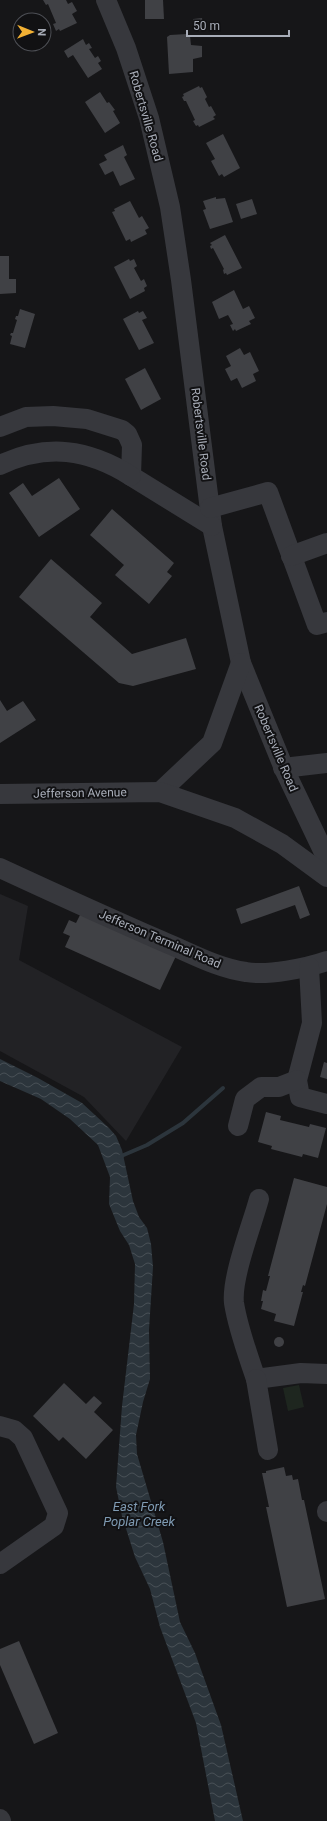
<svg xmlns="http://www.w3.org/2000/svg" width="327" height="1821" font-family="Roboto,sans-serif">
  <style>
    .built { fill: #222225 }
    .park { fill: #1e261f }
    .water { fill: url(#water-waves) }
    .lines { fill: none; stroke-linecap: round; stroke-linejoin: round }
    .stream { stroke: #2c353c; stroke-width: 4 }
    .building { fill: #404145 }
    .minor { stroke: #37383d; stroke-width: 20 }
    .labels { text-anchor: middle; stroke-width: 4; stroke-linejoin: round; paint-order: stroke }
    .street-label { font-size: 12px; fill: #a8adb8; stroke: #111113 }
    .water-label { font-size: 13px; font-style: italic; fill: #7f9bb3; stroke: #111113 }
  </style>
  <defs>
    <pattern id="water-waves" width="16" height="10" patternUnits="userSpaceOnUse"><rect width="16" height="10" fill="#2c353c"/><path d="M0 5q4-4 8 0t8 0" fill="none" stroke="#485056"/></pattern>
  </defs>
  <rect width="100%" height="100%" fill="#161618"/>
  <path class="built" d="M0 894 28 906 19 960 182 1047 126 1141 84 1097 0 1051Z"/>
  <path class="park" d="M299 1385 304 1407 288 1411 283 1388Z"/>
  <path class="water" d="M0 1059 38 1078 82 1103 109 1128 116 1136 122 1150 133 1201 139 1217 147 1228 151 1244 153 1267 149 1330 150 1379 143 1402 136 1435 137 1454 163 1542 180 1622 195 1653 221 1725 243 1821H215L196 1723 160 1627 150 1589 135 1557 122 1516 116 1487 122 1406 134 1304 135 1264 129 1245 120 1231 109 1204 110 1177 98 1145 70 1119 41 1099 0 1081Z"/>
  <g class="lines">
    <path class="stream" d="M119 1157 147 1145 183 1123 223 1088"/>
  </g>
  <g class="building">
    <path d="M43 0H66L68 4 72 2 77 11 72 14 77 23 60 31 59 29 56 31 53 24 56 23 48 4 46 5Z"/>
    <path d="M145 0H163L164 19H145Z"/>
    <path d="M202 18 204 30 195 31 193 19Z"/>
    <path d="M187 34V37L190 36 191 45 202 46V57L193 59V72L169 74 167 37 170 35Z"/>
    <path d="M83 39 86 45 89 43 92 48 89 49 95 58 98 56 101 61 98 63 102 69 88 78 73 55 68 58 64 51Z"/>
    <path d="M199 86 200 88 202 87 207 97 205 99 209 107 211 106 216 115 213 117 215 119 199 127 198 125 196 126 193 121 195 120 186 101H184L182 97 184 96 183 94Z"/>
    <path d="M100 92 107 103 109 102 115 110 113 111 120 123 105 133 85 102Z"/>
    <path d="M223 134 240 168 224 177 222 174 219 176 211 161 215 159 206 143Z"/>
    <path d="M123 145 127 155 124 157 135 179 120 186 113 171 105 175 99 164 107 160 104 155Z"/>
    <path d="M216 197V199L225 198 233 222 210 229 203 210 206 209 203 201Z"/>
    <path d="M252 199 257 214 241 219 236 204Z"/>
    <path d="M130 201 139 218 142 216 149 228 145 230 147 234 131 242 130 239 126 241 112 212 115 211 114 209Z"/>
    <path d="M225 235 242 268 227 275 226 273 224 274 223 270 224 269 213 248 211 249 210 246 212 245 210 243Z"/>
    <path d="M0 256H9V279H16V293L0 294Z"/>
    <path d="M129 259 130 261 134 259 137 266 134 268 141 281 144 279 147 286 144 288 145 291 130 299 114 267Z"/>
    <path d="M234 290 243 309 249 306 255 318 249 321 251 324 236 331 235 329 233 331 230 325 233 324 228 315 219 319 212 302Z"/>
    <path d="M20 309 35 314 25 348 10 344 12 336 10 335 11 333H13L17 320 15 319 16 316H18Z"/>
    <path d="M138 311 139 313 143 311 147 318 142 320 154 343 139 350 123 319Z"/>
    <path d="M240 348 244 355 250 352 259 371 253 374 256 381 242 388 237 378 231 381 225 369 231 366 226 356Z"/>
    <path d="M145 368 161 399 141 410 125 379Z"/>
    <path d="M59 478 80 509 39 537 9 493 23 483 32 496Z"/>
    <path d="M112 509 174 563 167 572 172 576 149 604 115 575 124 565 90 535Z"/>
    <path d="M51 559 102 603 90 617 132 654 186 638 196 669 133 686 119 683 19 597Z"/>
    <path d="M0 700 7 711 23 701 36 720 0 743Z"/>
    <path d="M299 886 310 915 300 919 295 905 241 924 236 909Z"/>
    <path d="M81 913 176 956 160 990 65 947 70 936 63 933 69 920 76 923Z"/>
    <path d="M324 1062 327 1063V1079L320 1077Z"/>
    <path d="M266 1112 281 1116 280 1120 309 1127 310 1124 326 1128 318 1158 303 1154 302 1157 271 1149 272 1146 258 1142Z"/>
    <path d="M294 1178 327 1187V1204L305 1286 303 1285 301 1292H303L294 1326 274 1321 276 1314 261 1309 263 1301H261L263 1290 266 1291 270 1276H268Z"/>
    <circle cx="279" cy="1342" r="5"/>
    <path d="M64 1383 86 1404 94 1396 102 1403 94 1412 113 1430 86 1459 63 1437 59 1441 33 1416Z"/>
    <path d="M284 1467 286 1476 292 1475 293 1480 298 1479 302 1500H304L325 1599 287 1607 266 1507H269L262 1473H266V1471Z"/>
    <path d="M19 1641 58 1733 34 1744 0 1665V1649Z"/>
  </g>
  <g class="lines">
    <g class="minor">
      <path d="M106 0 126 48 149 118 170 207 181 280 212 526 241 663 285 771 327 859"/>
      <path d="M0 427 26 417 53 416 87 419 122 430 127 434 132 445 131 476 212 526"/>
      <path d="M0 465C47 443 88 449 131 476"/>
      <path d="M210 508 268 492 317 625 327 622"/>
      <path d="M291 556 327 543"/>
      <path d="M283 768 327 763"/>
      <path d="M160 792 212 743 241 663"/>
      <path d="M0 794 160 792 235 818 282 844 327 877"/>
      <path d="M0 868C54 893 109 918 164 942 191 953 217 968 246 972 267 976 307 968 327 961"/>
      <path d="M309 967 312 1023 297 1080 300 1097 327 1104"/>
      <path d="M238 1126 245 1099 261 1087H279L297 1080"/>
      <path d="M259 1199C252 1225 231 1278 234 1303 238 1329 248 1355 256 1379L301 1373 327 1374"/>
      <path d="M256 1379 268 1450"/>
      <path d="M0 1426 14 1430 23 1438 58 1513 54 1526 0 1564"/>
      <path d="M327 1511V1512"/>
      <path d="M0 1819 1 1821"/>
    </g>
  </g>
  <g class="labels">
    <g class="street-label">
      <text transform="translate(146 116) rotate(74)" y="4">Robertsville Road</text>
      <text transform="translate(201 434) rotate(83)" y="4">Robertsville Road</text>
      <text transform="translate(276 748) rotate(67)" y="4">Robertsville Road</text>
      <text transform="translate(80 793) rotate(-1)" y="4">Jefferson Avenue</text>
      <text transform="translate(160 939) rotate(23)" y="4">Jefferson Terminal Road</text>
    </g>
    <g class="water-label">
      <text x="139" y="1511">East Fork<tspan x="139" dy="15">Poplar Creek</tspan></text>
    </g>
  </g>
  <g transform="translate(32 32) rotate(91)"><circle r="19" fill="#111113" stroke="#4d4f55"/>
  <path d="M0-3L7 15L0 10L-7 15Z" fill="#f2b134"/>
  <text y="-6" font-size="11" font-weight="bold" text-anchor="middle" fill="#a8adb8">N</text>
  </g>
  <path d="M187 30v6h102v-6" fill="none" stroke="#a8adb8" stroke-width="2"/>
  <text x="193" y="30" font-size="12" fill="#a8adb8" stroke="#111113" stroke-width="3" paint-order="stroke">50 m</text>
</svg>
